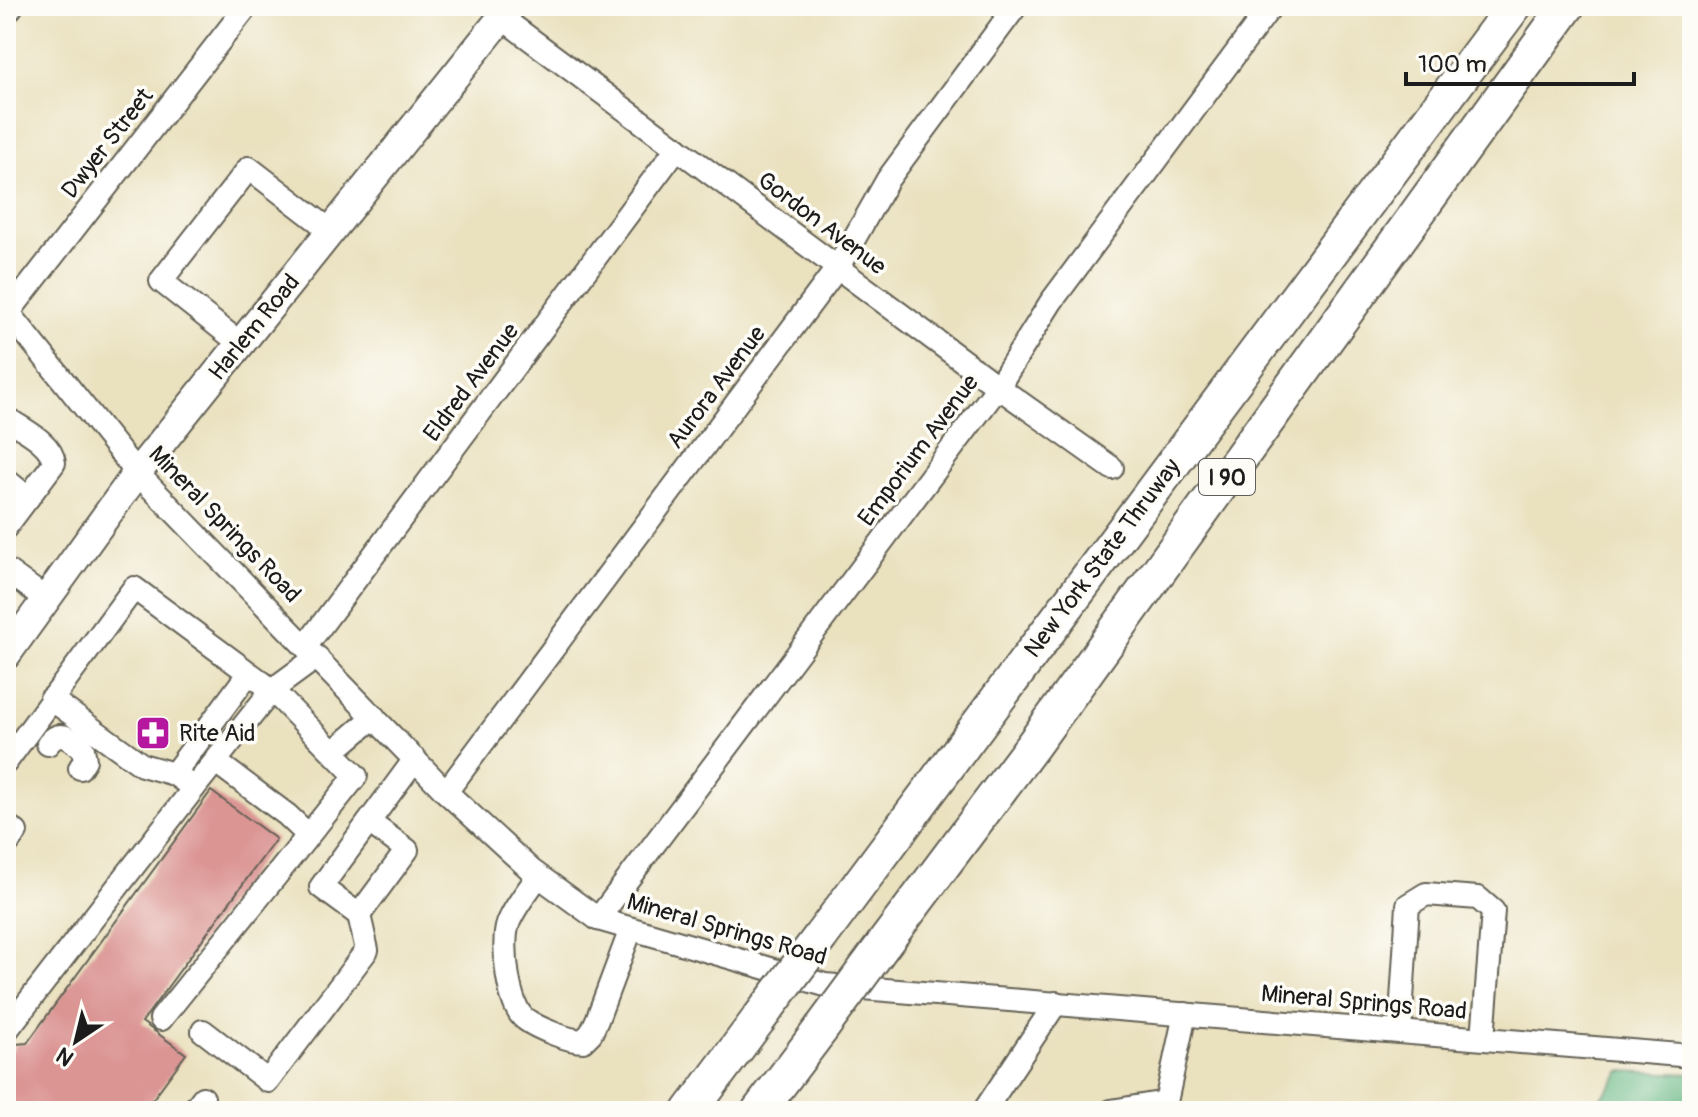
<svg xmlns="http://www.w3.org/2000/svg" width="1698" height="1117" font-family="Pangolin,sans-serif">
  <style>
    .forest { fill: #68b884; stroke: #426a50; stroke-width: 2 }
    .building { fill: #db9694 }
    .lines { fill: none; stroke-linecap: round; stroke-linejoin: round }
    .minor-casing { stroke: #646155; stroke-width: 26 }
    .major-casing { stroke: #646155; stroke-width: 32 }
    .highway-casing { stroke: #646155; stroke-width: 38 }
    .minor { stroke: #fff; stroke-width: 22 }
    .major { stroke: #fff; stroke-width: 28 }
    .highway { stroke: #fff; stroke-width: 34 }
    .highway-bridge-casing { stroke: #646155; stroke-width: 38; stroke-linecap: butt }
    .highway-bridge { stroke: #fff; stroke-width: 34 }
    .labels { text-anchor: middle; stroke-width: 7; stroke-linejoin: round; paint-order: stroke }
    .shield { fill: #fdfcf7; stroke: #605f5e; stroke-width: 2 }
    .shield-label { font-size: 22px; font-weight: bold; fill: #1c1c1c }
    .street-label { font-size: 24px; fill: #1c1c1c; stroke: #fdfcf7 }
    .poi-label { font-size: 24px; fill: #1c1c1c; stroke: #fdfcf7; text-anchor: start }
  </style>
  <rect width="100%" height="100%" fill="#fdfcf7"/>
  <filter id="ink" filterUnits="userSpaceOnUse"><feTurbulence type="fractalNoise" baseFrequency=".0125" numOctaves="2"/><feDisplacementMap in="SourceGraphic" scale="16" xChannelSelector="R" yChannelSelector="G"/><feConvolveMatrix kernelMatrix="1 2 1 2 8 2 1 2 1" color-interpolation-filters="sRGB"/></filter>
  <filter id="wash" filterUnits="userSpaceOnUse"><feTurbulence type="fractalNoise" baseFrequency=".006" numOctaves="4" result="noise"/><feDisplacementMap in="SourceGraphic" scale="32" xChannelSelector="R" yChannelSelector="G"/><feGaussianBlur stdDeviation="1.8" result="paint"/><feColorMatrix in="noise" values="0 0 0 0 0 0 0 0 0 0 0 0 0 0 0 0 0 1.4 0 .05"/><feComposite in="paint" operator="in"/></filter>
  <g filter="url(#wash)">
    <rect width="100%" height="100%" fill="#eae1bf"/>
    <path class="forest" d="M1621 1071 1692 1074V1111H1592Z"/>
    <g id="blocks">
      <path class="building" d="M211 791 276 839 142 1022 186 1054 144 1111H6V1060L16 1044 27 1043Z"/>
    </g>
  </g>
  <g filter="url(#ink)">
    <use href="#blocks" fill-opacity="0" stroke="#646155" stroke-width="2"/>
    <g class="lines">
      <g class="minor-casing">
        <g id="minor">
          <path d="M6 14 12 6"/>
          <path d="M502 18 998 387 1112 468"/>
          <path d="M6 309 137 473 446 792 532 871 598 919 825 985 1692 1056"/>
          <path d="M9 312 247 6"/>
          <path d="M241 344 161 281 249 168 331 231"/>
          <path d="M6 418C22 429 52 442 54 463L6 527"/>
          <path d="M6 480 28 498"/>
          <path d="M6 570 46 599"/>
          <path d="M306 646 677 148"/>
          <path d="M51 699 142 765 174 774 194 788 272 690 317 657"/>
          <path d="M48 744C60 728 70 739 83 749L85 760 80 768"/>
          <path d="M333 752 374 717"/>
          <path d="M6 762 134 588 272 690 356 776 161 1019"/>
          <path d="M216 762 287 815 308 835"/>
          <path d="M174 774 248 674"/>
          <path d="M446 792 838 267 888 179 1016 6"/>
          <path d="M369 822 407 850 359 915 321 887 415 759"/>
          <path d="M6 825 16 832 6 845"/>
          <path d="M538 876C528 891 514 907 508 924 501 943 508 1007 525 1019 537 1028 569 1041 583 1041L591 1033 597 1020 631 929"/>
          <path d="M598 919 998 387 1051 302 1271 6"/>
          <path d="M6 1031 194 788"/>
          <path d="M203 1031 268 1081 367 950 359 915"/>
          <path d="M1400 1032 1408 905 1426 894 1478 898 1493 911 1483 1038"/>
          <path d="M193 1111 203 1098"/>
          <path d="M984 1111 1056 1003"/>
          <path d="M1111 1111 1166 1102 1185 1014"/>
        </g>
      </g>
      <g class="major-casing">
        <path id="major" d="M6 655 137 473 511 6"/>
      </g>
      <g class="highway-casing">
        <g id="highway">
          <path d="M821 936 1514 6"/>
          <path d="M883 945 1033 745 1567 6"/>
          <path d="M690 1111 758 1020"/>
          <path d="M759 1111 821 1029"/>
        </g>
      </g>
      <use href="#minor" class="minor"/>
      <use href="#major" class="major"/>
      <use href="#highway" class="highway"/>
      <g class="highway-bridge-casing">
        <g id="highway-bridge">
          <path d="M758 1020 821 936"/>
          <path d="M821 1029 883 945"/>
        </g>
      </g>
      <use href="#highway-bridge" class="highway-bridge"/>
    </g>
  </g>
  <defs>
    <g id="pharmacy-square" transform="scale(1.8)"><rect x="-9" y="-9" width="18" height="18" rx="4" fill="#b5179e" stroke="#fdfcf7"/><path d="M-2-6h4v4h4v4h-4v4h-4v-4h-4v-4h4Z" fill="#fff"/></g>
  </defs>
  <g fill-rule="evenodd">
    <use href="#pharmacy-square" x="153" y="733"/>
  </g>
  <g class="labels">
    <rect class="shield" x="1199" y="459" width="56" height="36" rx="6"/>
    <g class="shield-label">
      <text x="1227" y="485">I 90</text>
    </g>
    <g class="street-label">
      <text transform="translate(107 143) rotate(-52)" y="8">Dwyer Street</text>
      <text transform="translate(822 223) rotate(37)" y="8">Gordon Avenue</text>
      <text transform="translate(254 327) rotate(-51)" y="8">Harlem Road</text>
      <text transform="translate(471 382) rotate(-53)" y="8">Eldred Avenue</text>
      <text transform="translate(716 387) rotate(-53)" y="8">Aurora Avenue</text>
      <text transform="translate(918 450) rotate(-53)" y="8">Emporium Avenue</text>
      <text transform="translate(225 524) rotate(46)" y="8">Mineral Springs Road</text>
      <text transform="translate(1102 558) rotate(-53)" y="8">New York State Thruway</text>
      <text transform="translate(727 929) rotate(16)" y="8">Mineral Springs Road</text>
      <text transform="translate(1364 1002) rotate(5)" y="8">Mineral Springs Road</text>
    </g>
    <g class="poi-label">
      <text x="179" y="741">Rite Aid</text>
    </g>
  </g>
  <rect width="1698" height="1117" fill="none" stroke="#fdfcf7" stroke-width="32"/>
  <g transform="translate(76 1041) rotate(215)" stroke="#fdfcf7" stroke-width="6" paint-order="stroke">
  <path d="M0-6L14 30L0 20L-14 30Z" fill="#1c1c1c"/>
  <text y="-12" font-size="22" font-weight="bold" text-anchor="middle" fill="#1c1c1c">N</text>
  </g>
  <path d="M1406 72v12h228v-12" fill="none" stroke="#1c1c1c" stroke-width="4"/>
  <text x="1418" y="72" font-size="24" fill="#1c1c1c" stroke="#fdfcf7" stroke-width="6" paint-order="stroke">100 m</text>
</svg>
